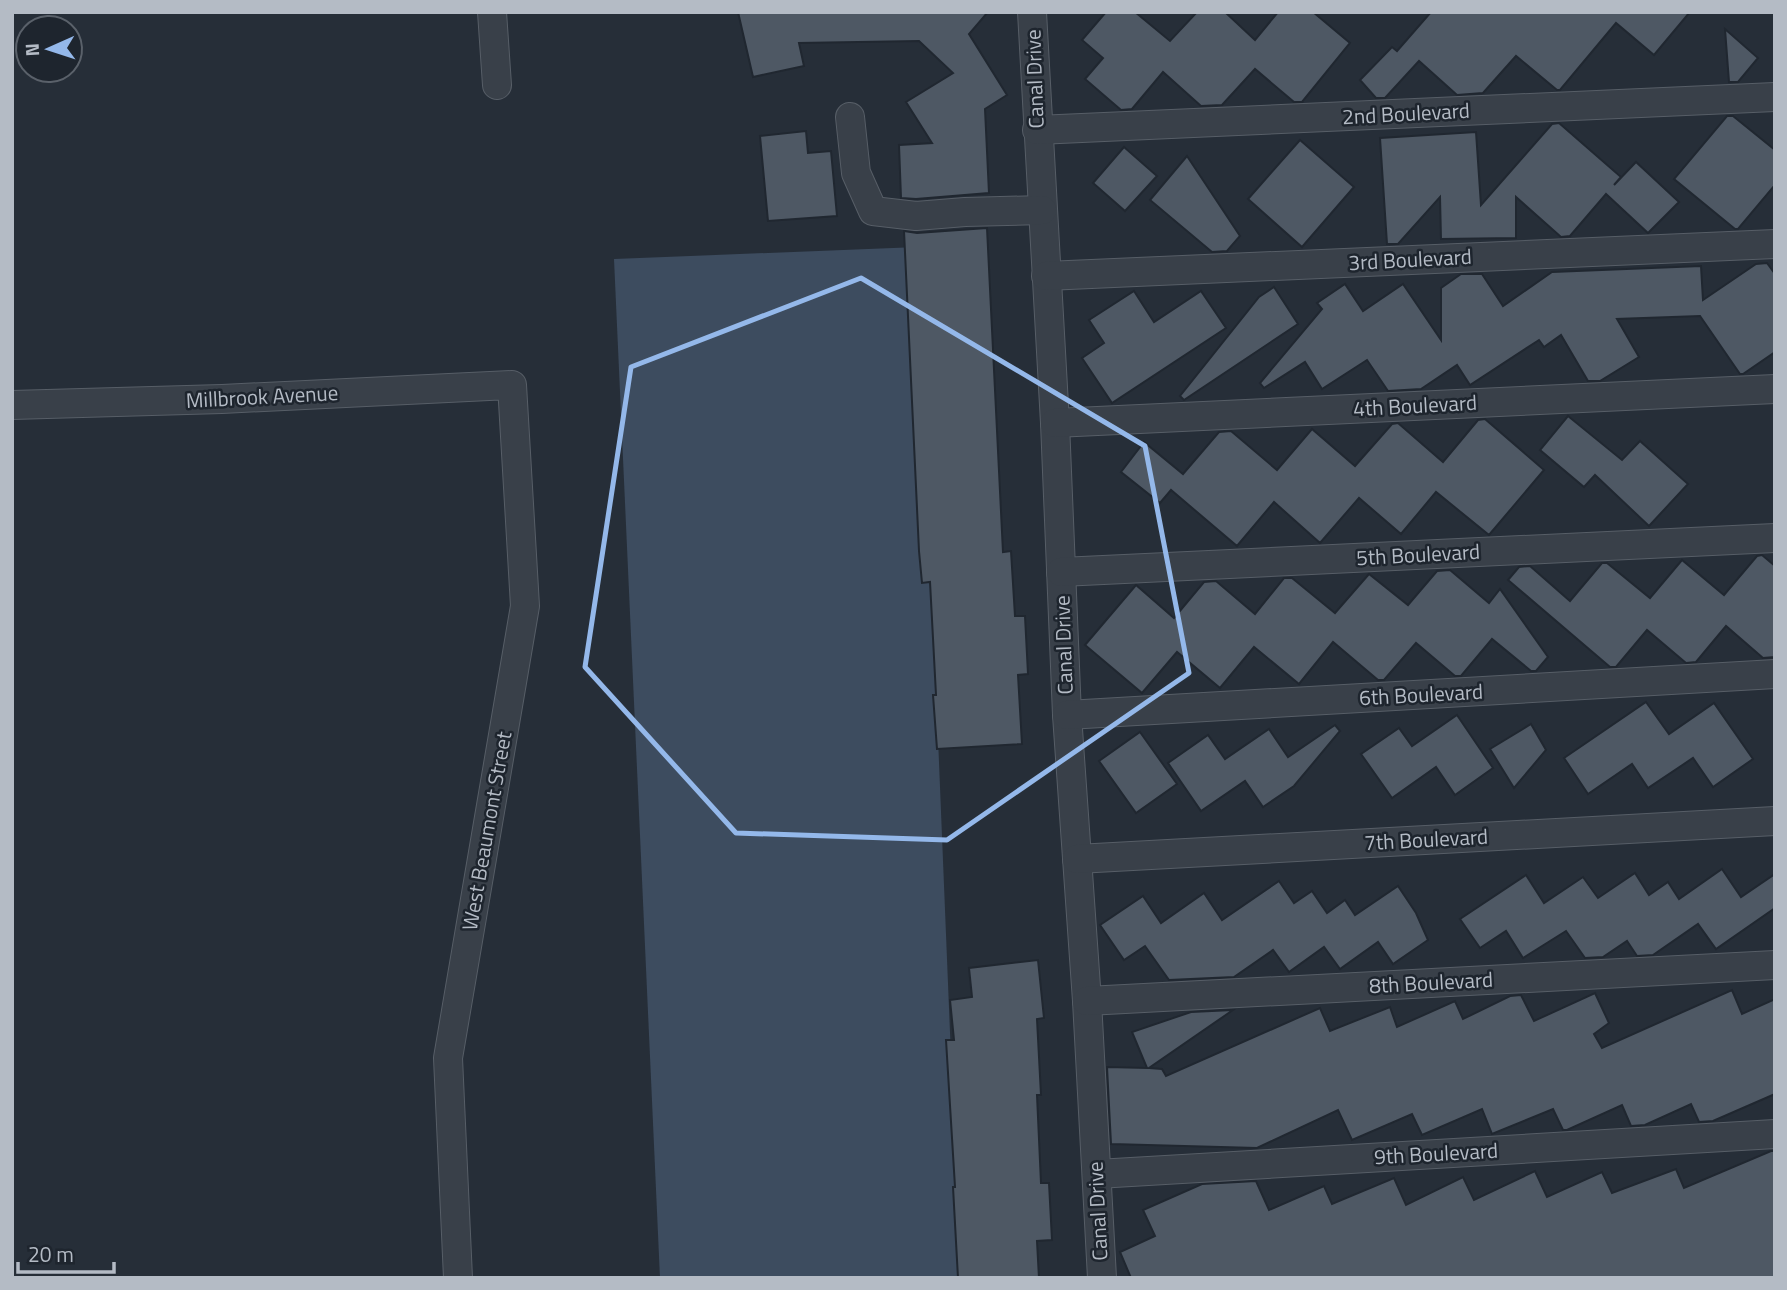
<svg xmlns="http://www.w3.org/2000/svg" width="1787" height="1290" font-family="'Titillium Web',sans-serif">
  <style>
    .water { fill: #3d4c5f }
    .building { fill: #4e5864; stroke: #202730; stroke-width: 2 }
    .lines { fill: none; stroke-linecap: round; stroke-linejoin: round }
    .street-casing { stroke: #575e67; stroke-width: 30 }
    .street { stroke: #394049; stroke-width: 28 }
    .marked { fill: none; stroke: #94b8ea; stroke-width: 5; stroke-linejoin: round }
    .labels { text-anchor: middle; stroke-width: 5; stroke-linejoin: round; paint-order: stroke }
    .street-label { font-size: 21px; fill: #b4bbc5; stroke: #1e252e }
  </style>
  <rect width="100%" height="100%" fill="#262e38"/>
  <path class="water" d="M918 247 960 1278H660L614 259Z"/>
  <g class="building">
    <path d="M738 12H988L969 34 1007 95 985 109 989 193 916 199 901 198 899 145 932 143 906 102 953 73 919 41 799 43 804 66 753 77Z"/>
    <path d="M1106 12H1135L1170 41 1197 12H1225L1255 40 1278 12H1313L1350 43 1302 102H1294L1255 69 1222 105 1201 106 1163 72 1132 109 1121 110 1085 79 1103 58 1082 40Z"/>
    <path d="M1431 12H1690L1654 55 1616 23 1560 90H1557L1516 56 1483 93 1457 95 1419 61 1385 98H1376L1360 80 1392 47 1397 51Z"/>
    <path d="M1725 29 1758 58 1738 82H1729Z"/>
    <path d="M1727 116H1733L1775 150V185L1738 229H1735L1674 179Z"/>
    <path d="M1559 123 1621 177 1614 185 1636 162 1679 202 1648 233 1606 194 1570 236 1561 237 1516 197V238L1441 239 1440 197 1398 244H1387L1380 138 1476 132 1481 205 1552 124Z"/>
    <path d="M806 131 808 153 831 151 837 216 768 221 760 136Z"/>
    <path d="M1300 140 1354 187 1302 247 1248 199Z"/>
    <path d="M1124 147 1157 176 1125 211 1093 183Z"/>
    <path d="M1187 156 1240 236 1227 251 1212 252 1150 200Z"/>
    <path d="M987 228 1003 552 1011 551 1015 616H1025L1028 674 1018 675 1022 744 937 749 933 695H936L930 582 922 583 919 551 904 231 917 233Z"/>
    <path d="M1767 263 1775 274V352L1743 374H1740L1700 316 1617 319 1639 357 1600 381H1588L1561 335 1544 347 1539 340 1470 385 1457 365 1421 389 1388 391 1367 360 1322 389 1305 362 1264 388 1260 383 1322 309 1317 303 1345 284 1363 311 1403 284 1441 340V288L1461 274H1482L1503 306 1552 272 1701 266 1703 300 1756 264Z"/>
    <path d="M1274 287 1298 324 1184 400 1180 396 1259 297Z"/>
    <path d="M1134 291 1154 322 1201 291 1226 328 1112 403 1082 358 1104 343 1089 320Z"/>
    <path d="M1568 416 1622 460 1640 441 1688 484 1649 526 1595 475 1584 487 1540 450Z"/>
    <path d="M1485 419 1544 470 1489 535 1436 492 1401 534 1359 498 1320 543 1274 502 1237 546 1171 490 1160 503 1121 472 1144 442 1183 474 1219 432 1231 431 1277 470 1312 429 1355 466 1392 424 1398 423 1443 462 1478 420Z"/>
    <path d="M1762 555 1775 566V657L1763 658 1726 626 1696 662 1686 663 1647 630 1616 667H1610L1508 580 1519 567 1530 566 1570 601 1602 563H1607L1650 598 1682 560 1724 595 1757 556Z"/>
    <path d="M1450 570 1489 603 1500 589 1548 657 1536 671H1531L1492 639 1461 676H1455L1416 643 1384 680H1378L1333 642 1299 684 1254 647 1220 688 1177 652 1142 693 1085 645 1136 585 1174 618 1204 582 1216 581 1255 614 1284 578H1292L1335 613 1369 574 1408 605 1437 571Z"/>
    <path d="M1646 702 1669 734 1714 703 1753 759 1713 787 1693 758 1648 788 1632 764 1588 794 1564 758Z"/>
    <path d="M1457 715 1493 768 1455 795 1436 767 1392 798 1361 754 1399 728 1412 746Z"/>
    <path d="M1531 724 1546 750 1514 788 1490 749Z"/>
    <path d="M1335 725 1340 731 1294 786 1263 807 1245 781 1201 811 1168 763 1208 735 1225 759 1269 729 1288 757Z"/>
    <path d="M1140 732 1177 784 1136 813 1099 761Z"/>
    <path d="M1722 869 1741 897 1775 874V908L1716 949 1698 924 1653 955 1637 956 1627 941 1603 957 1585 958 1566 931 1523 958 1506 931 1480 948 1460 919 1526 875 1544 903 1583 877 1598 898 1635 873 1649 895 1668 882 1679 899Z"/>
    <path d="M1279 881 1294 903 1312 891 1327 913 1345 900 1355 915 1398 886 1416 913 1428 940 1393 964 1378 942 1340 969 1324 947 1289 972 1273 950 1234 977 1169 980 1145 946 1124 960 1100 925 1143 896 1161 923 1204 893 1222 920Z"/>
    <path d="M1038 960 1044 1018 1037 1019 1041 1095H1037L1041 1183H1049L1052 1240 1037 1241 1039 1278H958L953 1187H955L946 1040H954L950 1000 972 997 969 968Z"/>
    <path d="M1732 990 1742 1014 1775 999V1094L1713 1121 1699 1122 1691 1104 1645 1125 1631 1126 1622 1105 1567 1130H1563L1553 1109 1492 1134 1482 1109 1422 1135 1412 1114 1352 1140 1338 1110 1257 1148 1111 1144 1107 1067 1147 1068 1132 1032 1191 1012 1233 1010 1149 1068 1162 1069 1166 1076 1320 1008 1330 1031 1390 1007 1397 1027 1455 1001 1463 1019 1510 996 1521 995 1534 1021 1595 993 1609 1023 1594 1034 1602 1048Z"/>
    <path d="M1771 1151H1775V1278H1131L1120 1252 1155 1236 1143 1210 1202 1184 1256 1181 1269 1210 1324 1186 1332 1204 1394 1178 1406 1205 1463 1177 1474 1200 1535 1171 1547 1197 1602 1172 1612 1193 1676 1169 1684 1188Z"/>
  </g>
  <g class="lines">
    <g class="street-casing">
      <g id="street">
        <path d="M492 12 497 85"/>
        <path d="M1032 12 1055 423 1067 715 1087 1001 1102 1278"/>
        <path d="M850 117 856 173 873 211 916 216 965 212 1042 210"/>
        <path d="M1037 130 1775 97"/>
        <path d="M1046 276 1775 244"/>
        <path d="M12 405 222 399 512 385 525 606 448 1058 458 1278"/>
        <path d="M1055 423 1775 389"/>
        <path d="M1061 572 1775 538"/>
        <path d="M1067 715 1775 674"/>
        <path d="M1077 859 1775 821"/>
        <path d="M1087 1001 1775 965"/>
        <path d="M1097 1174 1775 1134"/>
      </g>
    </g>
    <use href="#street" class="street"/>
  </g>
  <path class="marked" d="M861 278 1145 446 1189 673 947 840 736 833 585 667 631 367Z"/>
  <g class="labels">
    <g class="street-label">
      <text transform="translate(1035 79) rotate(-92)" y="7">Canal Drive</text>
      <text transform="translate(1406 114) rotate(-3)" y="7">2nd Boulevard</text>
      <text transform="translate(1410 260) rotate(-3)" y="7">3rd Boulevard</text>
      <text transform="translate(262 397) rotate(-3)" y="7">Millbrook Avenue</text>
      <text transform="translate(1415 406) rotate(-3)" y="7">4th Boulevard</text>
      <text transform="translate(1418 555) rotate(-3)" y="7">5th Boulevard</text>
      <text transform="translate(1064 645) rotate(-92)" y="7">Canal Drive</text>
      <text transform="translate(1421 695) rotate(-3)" y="7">6th Boulevard</text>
      <text transform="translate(487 831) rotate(-80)" y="7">West Beaumont Street</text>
      <text transform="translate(1426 840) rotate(-3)" y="7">7th Boulevard</text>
      <text transform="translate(1431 983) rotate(-3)" y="7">8th Boulevard</text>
      <text transform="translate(1436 1154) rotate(-3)" y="7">9th Boulevard</text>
      <text transform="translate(1098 1211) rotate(-93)" y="7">Canal Drive</text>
    </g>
  </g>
  <rect width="1787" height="1290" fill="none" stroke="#b4bbc5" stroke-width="28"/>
  <g transform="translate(49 49) rotate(267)"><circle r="33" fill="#1e252e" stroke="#5a616a" stroke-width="2"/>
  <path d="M0-5L12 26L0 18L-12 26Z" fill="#94b8ea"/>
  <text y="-10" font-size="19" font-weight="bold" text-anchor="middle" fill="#b4bbc5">N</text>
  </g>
  <path d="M18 1262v10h96v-10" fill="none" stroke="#b4bbc5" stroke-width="3.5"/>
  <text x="28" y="1262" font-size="21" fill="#b4bbc5" stroke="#1e252e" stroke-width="5" paint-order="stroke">20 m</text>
</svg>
